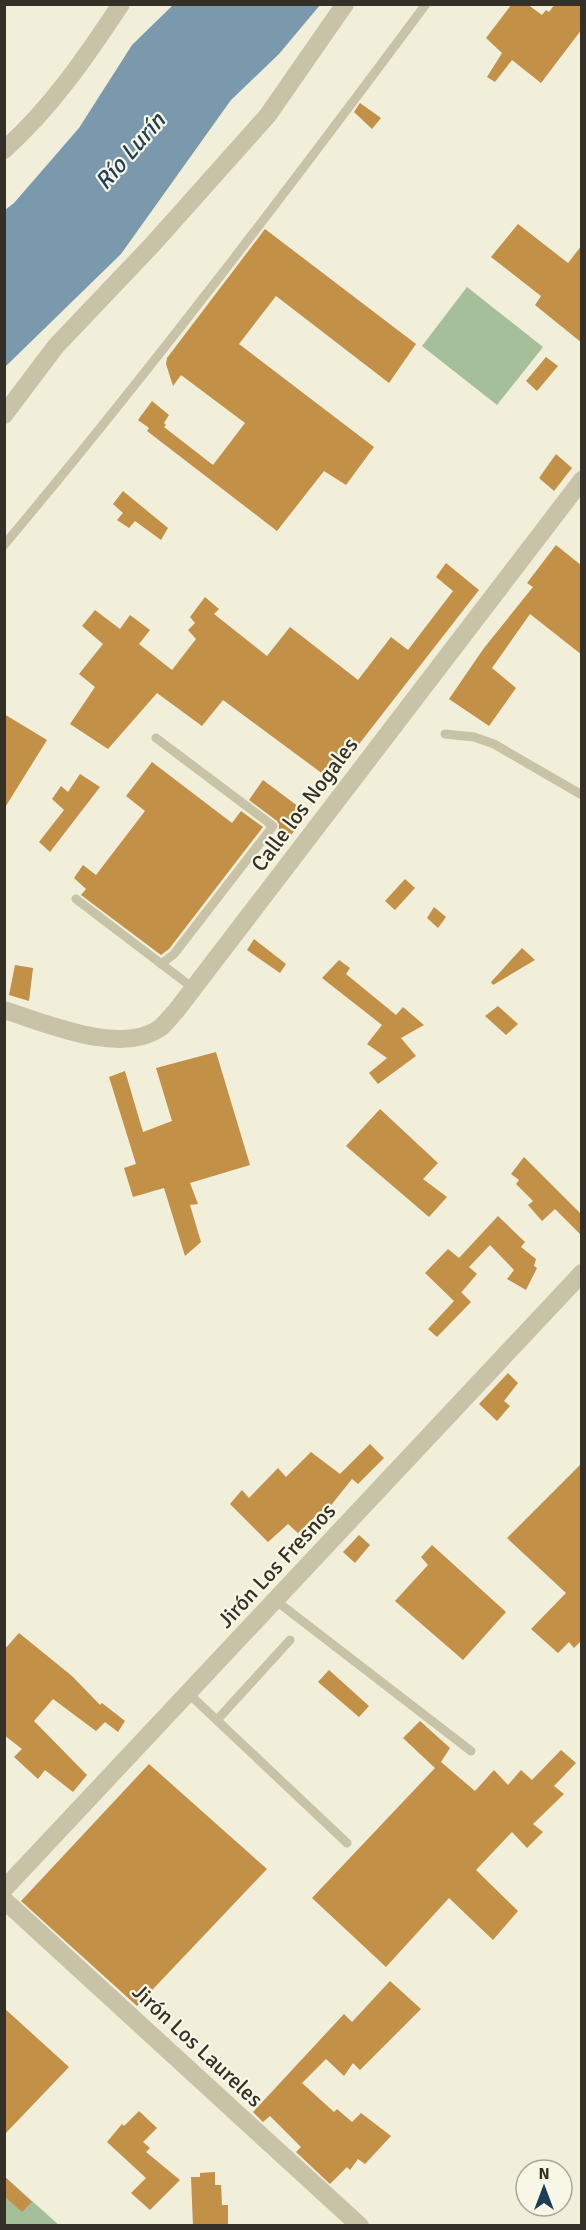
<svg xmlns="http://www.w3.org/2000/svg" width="586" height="2230" font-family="Signika,sans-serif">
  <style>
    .green { fill: #a6bf9b }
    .water { fill: #7a99ad }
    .building { fill: #c29047 }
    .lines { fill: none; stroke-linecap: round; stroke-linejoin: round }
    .lane { stroke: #c8c2a7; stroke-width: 9 }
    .street { stroke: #c8c2a7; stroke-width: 18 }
    .labels { text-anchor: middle; stroke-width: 4.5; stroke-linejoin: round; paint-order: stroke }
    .street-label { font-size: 22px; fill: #353027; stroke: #f8f7e6 }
    .water-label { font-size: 24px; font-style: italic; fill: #1e3e55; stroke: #f8f7e6 }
  </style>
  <rect width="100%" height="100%" fill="#f1eeda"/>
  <g class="green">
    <path d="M467 287 543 347 497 405 422 346Z"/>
    <path d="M4 2176 59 2225H5Z"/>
  </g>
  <path class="water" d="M173 5H320L279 54 231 100 121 254 5 367V210L14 203 79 128 132 45Z"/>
  <g class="building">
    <path d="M512 4H527L542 15 546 10 549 12 555 4H582V29L541 83 512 60 495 82 487 77 502 53 486 38Z"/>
    <path d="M360 103 381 118 372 129 354 112Z"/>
    <path d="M518 224 568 263 582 245V343L535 305 541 296 491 257Z"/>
    <path d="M265 229 416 344 389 383 276 296 239 344 374 447 346 485 324 471 277 531 147 431 149 428 138 420 152 401 169 415 164 423 166 425 164 427 213 465 245 423 181 375 173 386 166 364 167 358Z"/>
    <path d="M546 357 558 366 537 391 526 381Z"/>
    <path d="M556 454 572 468 554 491 539 478Z"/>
    <path d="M123 491 168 528 161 540 135 521 129 528 117 520 123 513 113 504Z"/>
    <path d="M556 545 582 566V655L530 614 492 668 516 688 489 726 449 699 484 648 533 587 527 583Z"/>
    <path d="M446 563 479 590 331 780 223 700 202 726 157 693 108 749 70 724 95 687 79 674 103 644 82 626 95 610 120 629 130 615 150 630 139 644 172 670 196 639 188 630 195 623 190 617 205 597 219 609 214 614 267 656 290 627 358 680 391 637 408 650 453 591 436 577Z"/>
    <path d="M4 714 47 740 4 809Z"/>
    <path d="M152 762 232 823 241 811 263 827 169 949 161 955 81 895 86 889 74 878 83 865 96 875 145 811 126 796Z"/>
    <path d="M80 774 100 787 50 852 39 842 64 810 52 799 61 786 68 792Z"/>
    <path d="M263 780 307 813 289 838 279 829V824L277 821 249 800Z"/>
    <path d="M405 879 415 888 395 910 385 901Z"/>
    <path d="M434 907 446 917 438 928 427 918Z"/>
    <path d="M254 939 286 964 280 973 247 950Z"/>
    <path d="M522 948 535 960 493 985 491 982Z"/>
    <path d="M339 960 350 968 346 974 396 1015 403 1007 424 1025 401 1038 416 1056 378 1084 369 1073 387 1058 367 1044 382 1025 322 978Z"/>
    <path d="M15 965 33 968 29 1001 9 995Z"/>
    <path d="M498 1006 518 1024 506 1035 485 1016Z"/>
    <path d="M216 1052 250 1165 190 1183 198 1204 190 1205 201 1242 185 1256 164 1188 133 1197 124 1168 136 1164 109 1077 125 1071 143 1132 172 1121 156 1068Z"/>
    <path d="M380 1109 438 1163 423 1179 447 1197 429 1217 346 1146Z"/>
    <path d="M524 1157 582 1215V1236L555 1209 542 1221 528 1205 533 1201 516 1184 519 1180 511 1174Z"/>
    <path d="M498 1216 525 1242 521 1247 536 1259 534 1266 537 1268 526 1290 507 1279 514 1270 490 1245 469 1267 477 1274 459 1295 461 1292 471 1302 437 1337 428 1329 454 1301 425 1273 448 1249 459 1258Z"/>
    <path d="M508 1373 518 1383 504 1401 510 1406 497 1421 479 1404Z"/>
    <path d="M370 1444 384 1458 358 1484 352 1479 324 1514 321 1511 298 1533 288 1524 268 1542 230 1504 242 1490 249 1498 278 1468 286 1477 311 1452 340 1474Z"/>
    <path d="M582 1463V1640L574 1648 569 1642 558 1653 531 1629 566 1593 507 1538Z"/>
    <path d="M359 1535 370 1545 355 1563 343 1552Z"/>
    <path d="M432 1545 506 1612 463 1660 395 1601 428 1565 421 1557Z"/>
    <path d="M19 1633 72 1676 100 1705 102 1703 125 1721 118 1732 105 1722 96 1731 53 1699 34 1721 87 1775 73 1792 45 1770 38 1779 14 1757 22 1749 4 1735V1650Z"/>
    <path d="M329 1670 369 1706 359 1717 318 1682Z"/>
    <path d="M420 1721 450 1748 441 1762 475 1791 494 1770 508 1785 521 1770 532 1780 561 1750 576 1763 554 1786 564 1794 533 1824 543 1832 527 1848 512 1832 476 1870 518 1911 493 1940 449 1898 386 1967 312 1898 435 1768 403 1738Z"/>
    <path d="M149 1764 267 1869 137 2006 21 1901Z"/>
    <path d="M390 1981 421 2009 360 2070 353 2063 344 2076 326 2059 302 2083 334 2112 337 2109 352 2122 361 2113 391 2136 365 2164 358 2159 350 2170 347 2167 330 2184 296 2152 301 2147 270 2116 263 2122 253 2112 344 2014 352 2022Z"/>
    <path d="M4 2008 69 2067 4 2135Z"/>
    <path d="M139 2111 157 2128 143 2142 150 2148 146 2152 180 2180 150 2210 131 2193 146 2178 107 2142 122 2124 124 2126Z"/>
    <path d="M215 2172V2185H221L222 2205H228V2224L193 2226 191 2177H200V2173Z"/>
    <path d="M4 2176 32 2202 22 2212 4 2196Z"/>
  </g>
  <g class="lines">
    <g class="lane">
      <path d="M4 545C151 370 289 188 426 4"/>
      <path d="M445 734 474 737 494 744 582 795"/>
      <path d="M156 738 273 826 174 954 161 964"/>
      <path d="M76 899 193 988"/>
      <path d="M275 1600 471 1751"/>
      <path d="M188 1693 347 1843"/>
      <path d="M217 1720 290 1640"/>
    </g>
    <g class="street">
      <path d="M4 150C51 108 86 57 121 4"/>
      <path d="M4 415 56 346 153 244 268 115 345 4"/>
      <path d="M4 1010C46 1023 120 1056 160 1028 166 1023 171 1016 176 1011L582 480"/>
      <path d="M4 1889 582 1273"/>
      <path d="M4 1900 360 2226"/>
    </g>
  </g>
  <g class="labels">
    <g class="street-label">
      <text transform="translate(304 804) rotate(-53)" y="8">Calle los Nogales</text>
      <text transform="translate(276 1565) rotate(-47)" y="8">Jirón Los Fresnos</text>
      <text transform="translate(198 2045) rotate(43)" y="8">Jirón Los Laureles</text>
    </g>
    <g class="water-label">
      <text transform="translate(130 151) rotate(-49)" y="8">Río Lurín</text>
    </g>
  </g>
  <rect width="586" height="2230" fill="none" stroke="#353027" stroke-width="12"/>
  <g transform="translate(544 2188)"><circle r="28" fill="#f8f7e6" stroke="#aaa79a" stroke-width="1.5"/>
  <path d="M0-4.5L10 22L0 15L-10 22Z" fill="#1e3e55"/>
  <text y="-9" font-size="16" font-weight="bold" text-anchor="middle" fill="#353027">N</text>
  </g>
</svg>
